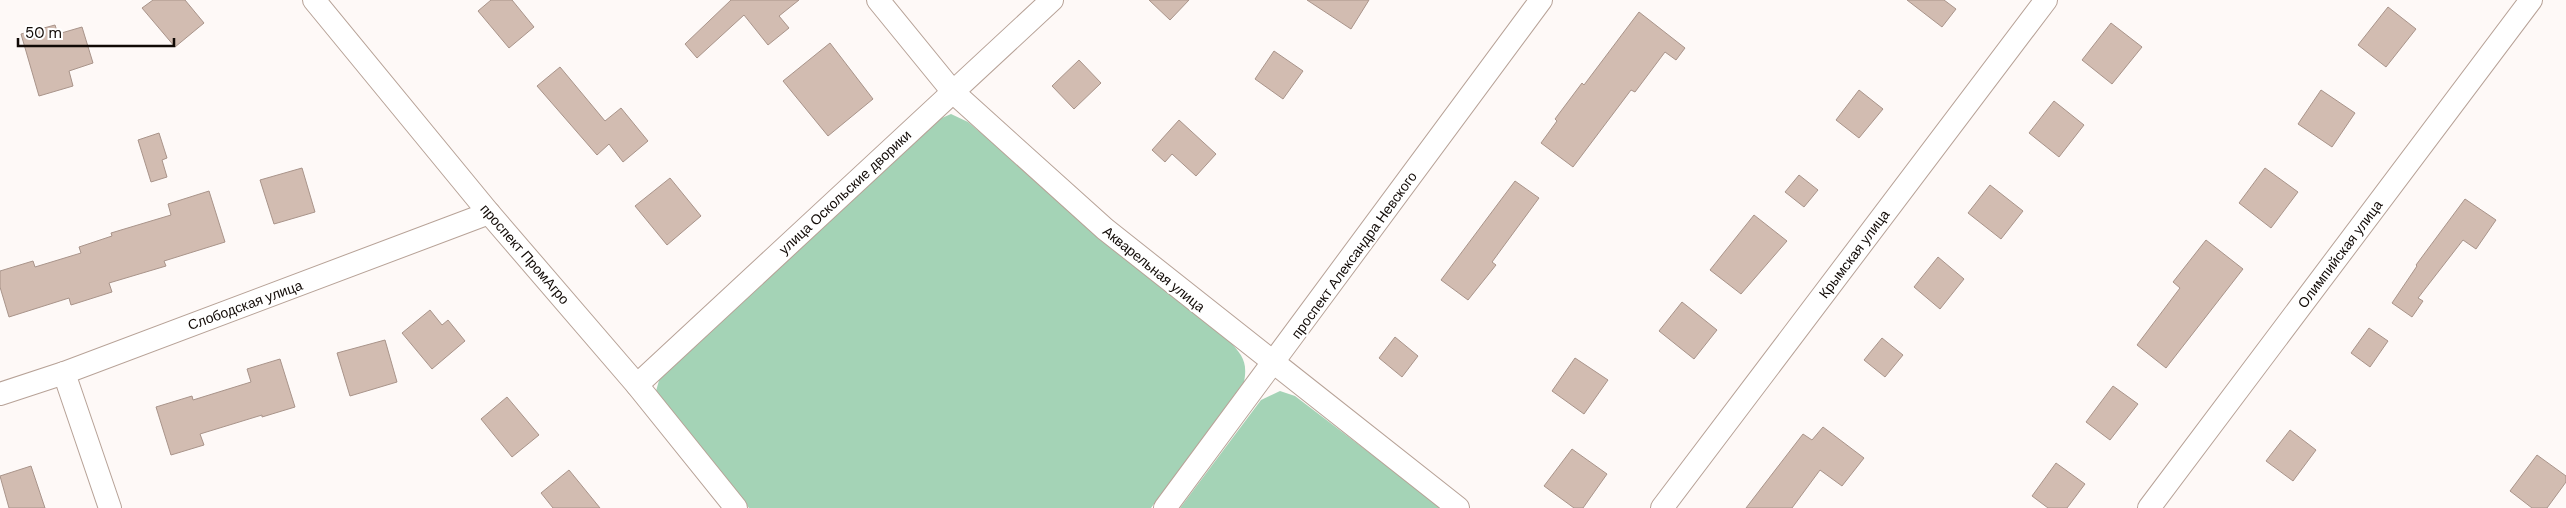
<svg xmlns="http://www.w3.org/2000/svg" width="2566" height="508" font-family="'DM Sans',sans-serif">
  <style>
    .green { fill: #a4d3b6 }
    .building { fill: #d2bcb1; stroke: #a9948a }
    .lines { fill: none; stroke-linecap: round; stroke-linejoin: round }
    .street-casing { stroke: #b7a297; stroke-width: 24 }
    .street { stroke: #fff; stroke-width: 22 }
    .labels { text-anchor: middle; stroke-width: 4; stroke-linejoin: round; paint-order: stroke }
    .street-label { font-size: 14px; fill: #110a06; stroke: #fff }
  </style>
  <rect width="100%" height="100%" fill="#fef9f7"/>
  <g class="green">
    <path d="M951 114 968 122 1228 340C1242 354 1248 362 1244 382L1151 508H749L665 406 656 391 660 377 935 121Z"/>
    <path d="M1280 391 1295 396 1442 508H1180L1261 400Z"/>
  </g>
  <g class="building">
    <path d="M153 0H185L204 23 175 47 142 8Z"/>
    <path d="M491 0H512L534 27 509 48 478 11Z"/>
    <path d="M731 0H799L779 16 789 28 768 45 744 15 697 58 685 44Z"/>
    <path d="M1149 0H1189L1170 20Z"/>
    <path d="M1307 0H1369L1351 29Z"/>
    <path d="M1907 0H1944L1956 9 1942 27Z"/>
    <path d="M2388 7 2416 29 2386 67 2358 45Z"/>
    <path d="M1639 12 1685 48 1676 60 1665 52 1635 92 1631 90 1573 167 1541 143 1557 121 1555 119 1582 83 1584 85Z"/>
    <path d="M2111 23 2142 47 2112 84 2082 60Z"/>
    <path d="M55 25 58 34 82 27 93 63 69 71 73 86 39 96 21 34Z"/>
    <path d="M830 43 873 99 828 136 783 81Z"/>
    <path d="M1274 51 1303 71 1283 99 1255 79Z"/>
    <path d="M1079 60 1101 83 1074 109 1052 86Z"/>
    <path d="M560 67 605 121 621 108 648 141 623 162 609 144 597 155 537 86Z"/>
    <path d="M1859 90 1883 109 1859 138 1836 120Z"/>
    <path d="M2321 90 2355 113 2332 147 2298 124Z"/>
    <path d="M2054 101 2084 125 2059 157 2029 133Z"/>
    <path d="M1179 120 1216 154 1196 176 1172 154 1165 162 1152 150Z"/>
    <path d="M159 133 167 158 162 160 167 177 151 182 138 140Z"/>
    <path d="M302 168 315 212 274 224 260 180Z"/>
    <path d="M2265 168 2298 192 2271 228 2239 203Z"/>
    <path d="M1799 175 1818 190 1804 207 1785 192Z"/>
    <path d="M670 178 701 216 667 245 635 206Z"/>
    <path d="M1515 181 1539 198 1492 262 1496 265 1468 300 1441 280Z"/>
    <path d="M1990 185 2023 211 2001 239 1968 213Z"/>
    <path d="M209 191 225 242 164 261 166 266 109 283 112 292 71 305 69 298 9 317 0 287V271L33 261 35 267 81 253 79 247 112 236 111 233 171 215 168 204Z"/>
    <path d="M2465 199 2496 220 2476 249 2463 240 2418 298 2423 301 2412 317 2392 303 2417 266 2416 265Z"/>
    <path d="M1754 215 1787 241 1741 294 1710 270Z"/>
    <path d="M2206 240 2243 269 2166 368 2137 345 2180 288 2173 282Z"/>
    <path d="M1938 257 1964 279 1940 309 1914 287Z"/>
    <path d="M1682 302 1717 330 1694 359 1659 331Z"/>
    <path d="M430 310 442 325 448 320 465 341 432 369 402 333Z"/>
    <path d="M2369 328 2388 341 2370 367 2351 353Z"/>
    <path d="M1395 337 1418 356 1402 377 1379 358Z"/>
    <path d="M1882 338 1903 355 1885 377 1864 360Z"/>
    <path d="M385 340 397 382 350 396 337 353Z"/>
    <path d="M1575 358 1608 380 1584 414 1552 391Z"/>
    <path d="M280 359 295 407 262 417V415L200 434 204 445 171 455 156 407 192 396 193 400 251 382 247 369Z"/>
    <path d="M2113 386 2138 404 2110 440 2086 422Z"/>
    <path d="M507 397 539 435 512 457 481 419Z"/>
    <path d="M1823 427 1864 458 1842 486 1820 470 1792 508H1746L1803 434 1812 440Z"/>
    <path d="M2290 430 2316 450 2293 481 2266 461Z"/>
    <path d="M1572 449 1607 474 1583 508H1574L1544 486Z"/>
    <path d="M2537 455 2566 476V482L2547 508H2532L2510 491Z"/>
    <path d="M2056 463 2085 484 2067 508H2048L2032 496Z"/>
    <path d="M31 466 45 508H9L0 476Z"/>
    <path d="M569 470 600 508H553L541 493Z"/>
  </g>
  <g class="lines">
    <g class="street-casing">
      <g id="street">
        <path d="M314 0 489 213 637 385 736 508"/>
        <path d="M878 0 953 92 1105 229 1458 508"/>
        <path d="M64 373 110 508"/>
        <path d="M637 385 1052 0"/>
        <path d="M0 394 64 373 489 213"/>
        <path d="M1165 508 1541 0"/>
        <path d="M1662 508 2046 0"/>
        <path d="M2149 508 2531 0"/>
      </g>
    </g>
    <use href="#street" class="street"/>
  </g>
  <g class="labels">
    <g class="street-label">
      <text transform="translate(845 192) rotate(-43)" y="5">улица Оскольские дворики</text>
      <text transform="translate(525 254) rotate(49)" y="5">проспект ПромАгро</text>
      <text transform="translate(1854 254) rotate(-53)" y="5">Крымская улица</text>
      <text transform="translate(2340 254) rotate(-53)" y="5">Олимпийская улица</text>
      <text transform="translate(1354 255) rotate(-54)" y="5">проспект Александра Невского</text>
      <text transform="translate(1154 269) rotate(39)" y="5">Акварельная улица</text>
      <text transform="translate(245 305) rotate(-20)" y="5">Слободская улица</text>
    </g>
  </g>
  <path d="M18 38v8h156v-8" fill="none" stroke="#110a06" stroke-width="2.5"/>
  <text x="25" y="38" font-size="15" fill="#110a06" stroke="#ffffff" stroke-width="4" paint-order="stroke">50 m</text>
</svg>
